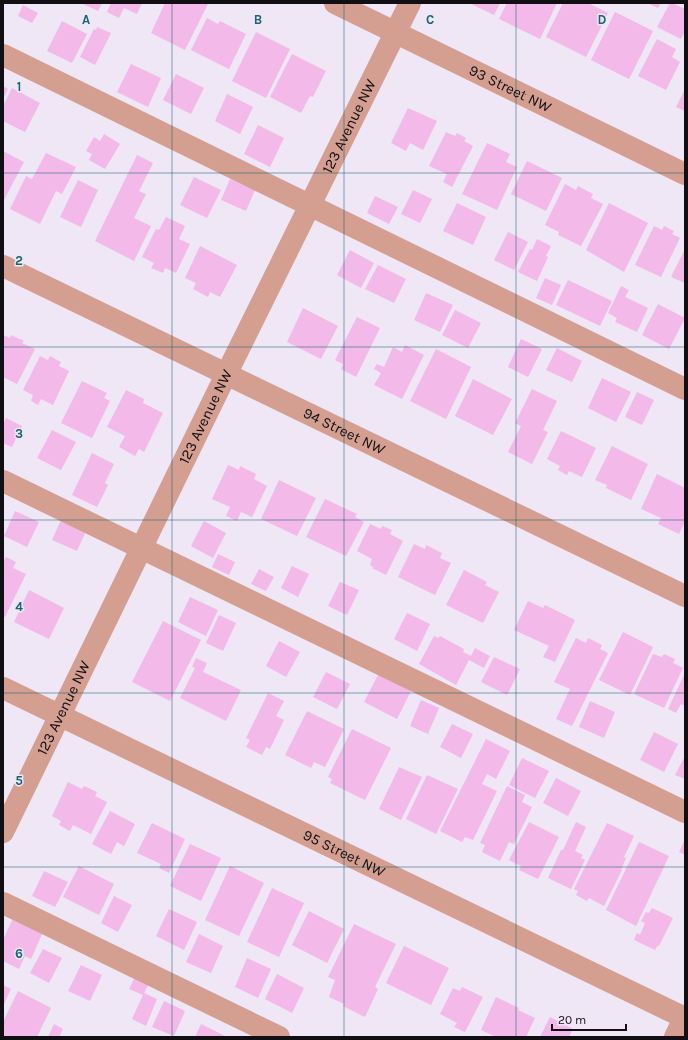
<svg xmlns="http://www.w3.org/2000/svg" width="688" height="1040" font-family="Karla,sans-serif">
  <style>
    .building { fill: #f3b9e9 }
    .lines { fill: none; stroke-linecap: round; stroke-linejoin: round }
    .minor { stroke: #d49f90; stroke-width: 22 }
    .grid { fill: none; stroke: #1b6472; stroke-width: 1; stroke-opacity: 0.55 }
    .labels { text-anchor: middle; stroke-width: 3; stroke-linejoin: round; paint-order: stroke }
    .street-label { font-size: 15px; fill: #120f14; stroke: #efe6f6 }
    .grid-label { font-size: 13px; text-anchor: middle; font-weight: bold; fill: #1b6472; stroke: #efe6f6; stroke-width: 3; stroke-linejoin: round; paint-order: stroke }
  </style>
  <rect width="100%" height="100%" fill="#efe6f6"/>
  <g class="building">
    <path d="M84 3H102L98 11 83 4Z"/>
    <path d="M111 3H142L137 14 124 8 119 18 107 12Z"/>
    <path d="M165 3 208 4 185 50 151 33Z"/>
    <path d="M469 3H500L494 15Z"/>
    <path d="M507 3H557L540 39 499 19Z"/>
    <path d="M563 3H588L608 13 586 57 546 37Z"/>
    <path d="M647 3H661L658 8Z"/>
    <path d="M670 3H672L685 9V31L681 39 657 27Z"/>
    <path d="M23 5 38 13 32 23 18 16Z"/>
    <path d="M615 12 653 31 629 79 591 60Z"/>
    <path d="M207 18 218 24 220 21 246 34 229 69 191 50Z"/>
    <path d="M62 21 87 34 72 63 47 51Z"/>
    <path d="M97 27 111 33 95 65 80 57 94 29 96 30Z"/>
    <path d="M256 32 290 49 266 98 232 81Z"/>
    <path d="M657 39 676 49 672 57 680 62 666 90 638 76Z"/>
    <path d="M292 54 326 71 313 97 310 96 301 113 270 97Z"/>
    <path d="M131 64 161 78 148 107 117 92Z"/>
    <path d="M176 74 204 88 191 114 163 100Z"/>
    <path d="M3 86 8 89 3 99Z"/>
    <path d="M12 88 40 103 25 132 3 121V106Z"/>
    <path d="M685 89V111L676 107Z"/>
    <path d="M227 94 253 107 240 134 215 121Z"/>
    <path d="M408 108 437 121 423 150 410 143 406 151 391 143Z"/>
    <path d="M258 125 284 138 270 167 244 154Z"/>
    <path d="M446 132 455 136 457 133 466 138 464 141 473 146 452 187 443 182 447 174 429 166Z"/>
    <path d="M104 134 120 144 105 169 89 160 92 154 86 151 94 137 100 141Z"/>
    <path d="M487 143 510 154 506 162 517 167 497 210 462 194Z"/>
    <path d="M3 151 24 162 3 202Z"/>
    <path d="M46 153 76 167 62 194 56 191 40 224 10 209 26 176 32 179Z"/>
    <path d="M137 155 153 163 139 191 146 194 134 218 151 226 134 261 95 241Z"/>
    <path d="M527 161 562 178 546 211 511 194Z"/>
    <path d="M194 177 221 190 207 218 180 205Z"/>
    <path d="M230 179 255 190 246 211 221 200Z"/>
    <path d="M78 180 98 190 81 227 60 217Z"/>
    <path d="M565 184 576 190 578 186 593 194 591 198 603 204 581 246 558 235 559 232 545 225Z"/>
    <path d="M413 190 432 199 420 223 401 214Z"/>
    <path d="M375 196 398 207 389 224 367 213Z"/>
    <path d="M457 203 486 217 473 245 443 231Z"/>
    <path d="M609 203 648 223 624 272 586 250Z"/>
    <path d="M166 217 185 226 179 239 190 244 176 273 165 268 163 273 151 268 154 263 142 257 156 229 159 230Z"/>
    <path d="M654 226 662 230 664 226 674 231 672 234 680 238 661 277 635 265Z"/>
    <path d="M508 232 528 242 514 270 494 260Z"/>
    <path d="M537 239 551 246 546 256 548 257 537 281 518 272 530 249 532 250Z"/>
    <path d="M200 246 237 265 220 297 210 292 208 297 193 289 196 283 185 278Z"/>
    <path d="M685 249V283L671 277Z"/>
    <path d="M350 250 374 263 361 288 337 275Z"/>
    <path d="M378 265 406 279 394 303 365 289Z"/>
    <path d="M545 278 561 285 552 305 536 298Z"/>
    <path d="M568 280 612 301 600 326 556 305Z"/>
    <path d="M621 286 629 290 625 297 648 308 637 332 615 322 617 318 608 313Z"/>
    <path d="M426 293 453 305 440 332 414 320Z"/>
    <path d="M658 304 685 318 669 349 642 335Z"/>
    <path d="M303 308 338 326 321 359 287 342Z"/>
    <path d="M455 310 481 323 468 348 442 335Z"/>
    <path d="M357 317 380 328 356 377 341 369 343 364 335 360Z"/>
    <path d="M3 335 10 338 11 335 24 341 22 343 35 349 17 384 3 377Z"/>
    <path d="M521 339 542 349 528 377 508 367Z"/>
    <path d="M405 345 424 355 402 399 374 385 381 373 374 369 377 364 384 367 393 347 402 352Z"/>
    <path d="M557 348 582 361 572 382 546 370Z"/>
    <path d="M436 349 471 367 446 419 410 401Z"/>
    <path d="M40 356 48 360 50 356 61 362 59 366 69 371 53 405 41 399 38 405 31 401 33 395 23 390Z"/>
    <path d="M602 378 631 392 616 422 588 408Z"/>
    <path d="M473 379 512 399 493 435 455 416Z"/>
    <path d="M82 381 107 393 104 398 110 401 92 438 61 423Z"/>
    <path d="M532 389 557 401 543 430 548 432 532 464 508 452 521 426 515 423Z"/>
    <path d="M126 390 144 399 143 403 163 413 144 452 139 449 135 456 119 447 125 436 107 427Z"/>
    <path d="M637 392 654 400 642 425 625 417Z"/>
    <path d="M6 418 22 426 12 447 3 443V425Z"/>
    <path d="M52 430 76 442 61 470 37 458Z"/>
    <path d="M561 431 596 448 582 477 569 471 567 475 558 470 560 466 547 459Z"/>
    <path d="M612 446 648 464 631 500 606 488 607 485 595 480Z"/>
    <path d="M92 453 114 464 105 483 108 485 97 507 72 495Z"/>
    <path d="M228 465 239 470 240 466 256 474 254 479 267 486 252 517 241 512 237 521 226 516 230 507 212 499Z"/>
    <path d="M657 474 685 488V521L679 534 658 524 661 518 641 509Z"/>
    <path d="M279 480 316 498 297 536 261 519Z"/>
    <path d="M325 499 357 514 355 517 364 522 346 556 306 537Z"/>
    <path d="M15 511 39 522 27 547 4 536Z"/>
    <path d="M61 520 86 531 77 551 52 540Z"/>
    <path d="M204 521 226 533 213 558 191 546Z"/>
    <path d="M370 524 381 529 382 526 392 530 390 534 403 541 386 575 372 568 373 567 370 565 372 559 357 551Z"/>
    <path d="M414 544 425 549 426 545 442 553 440 558 451 563 435 595 398 577Z"/>
    <path d="M218 554 235 562 229 575 212 567Z"/>
    <path d="M6 557 16 562 13 568 26 574 5 617 3 616V562Z"/>
    <path d="M292 566 309 574 298 597 281 588Z"/>
    <path d="M259 569 274 577 266 591 251 584Z"/>
    <path d="M464 570 487 582 485 585 499 592 483 623 446 605Z"/>
    <path d="M340 582 359 590 347 615 328 606Z"/>
    <path d="M29 590 64 608 49 639 14 622Z"/>
    <path d="M190 597 218 610 206 636 178 622Z"/>
    <path d="M528 601 543 608 545 605 575 620 555 662 543 657 549 646 514 630Z"/>
    <path d="M407 613 430 624 417 651 394 639Z"/>
    <path d="M219 615 236 623 223 651 206 643Z"/>
    <path d="M163 621 201 640 170 701 132 682Z"/>
    <path d="M623 632 653 647 630 695 599 680Z"/>
    <path d="M434 636 438 638 440 636 464 649 463 652 471 656 475 648 490 656 484 668 469 660 456 685 419 664Z"/>
    <path d="M576 638 586 643 588 638 602 645 600 649 608 653 572 726 556 719 570 689 554 682Z"/>
    <path d="M279 641 300 652 286 677 266 666Z"/>
    <path d="M653 654 662 657 664 654 675 659 673 663 683 668 664 708 634 694Z"/>
    <path d="M494 657 520 669 507 695 481 682Z"/>
    <path d="M196 658 207 663 203 672 241 690 226 721 180 698 195 668 192 667Z"/>
    <path d="M326 672 350 684 337 709 313 697Z"/>
    <path d="M379 673 412 689 397 719 364 702Z"/>
    <path d="M685 673V706L681 704 676 713 668 709Z"/>
    <path d="M268 693 284 701 276 716 284 720 270 749 266 747 262 755 246 747 250 740 246 738Z"/>
    <path d="M421 700 439 708 428 734 410 726Z"/>
    <path d="M590 701 615 712 604 738 579 727Z"/>
    <path d="M307 711 344 729 325 767 314 762 311 768 285 755Z"/>
    <path d="M452 724 473 734 461 758 440 747Z"/>
    <path d="M352 729 391 748 365 800 330 783 332 779 328 777Z"/>
    <path d="M654 732 678 744 664 772 640 760Z"/>
    <path d="M486 739 510 751 496 779 487 774 482 784 497 791 473 840 465 837 462 842 440 831Z"/>
    <path d="M685 756V779L675 775Z"/>
    <path d="M522 758 549 771 535 798 509 785Z"/>
    <path d="M399 767 422 777 401 820 379 809Z"/>
    <path d="M427 775 458 789 436 834 406 819Z"/>
    <path d="M556 778 581 791 568 816 543 803Z"/>
    <path d="M68 782 82 789 84 786 97 792 95 796 107 802 91 834 73 825 70 831 59 825 61 821 52 816Z"/>
    <path d="M507 786 525 795 522 802 532 807 514 844 509 842 500 861 482 852 485 845 480 843Z"/>
    <path d="M110 811 135 824 124 846 117 842 111 854 92 844Z"/>
    <path d="M529 822 559 837 538 879 519 870 521 866 509 860Z"/>
    <path d="M576 822 586 827 575 851 583 855 581 858 585 860 571 889 548 878 561 850H563Z"/>
    <path d="M152 823 185 839 169 873 159 868 161 864 137 853Z"/>
    <path d="M607 823 634 836 624 857 626 858 621 870H622L604 906 589 898 587 901 576 895 578 891 574 889Z"/>
    <path d="M685 839V855L679 852Z"/>
    <path d="M639 842 669 856 636 926 606 910Z"/>
    <path d="M190 844 221 858 201 901 170 886Z"/>
    <path d="M79 866 114 884 99 915 63 897Z"/>
    <path d="M230 866 264 883 239 936 205 920Z"/>
    <path d="M44 871 68 882 55 907 32 896Z"/>
    <path d="M272 888 304 903 279 957 247 942Z"/>
    <path d="M114 896 132 905 118 932 101 923Z"/>
    <path d="M652 908 673 918 659 946 658 945 655 950 634 940 637 933 640 935 645 923 641 921 646 912 649 913Z"/>
    <path d="M169 909 197 922 184 950 156 936Z"/>
    <path d="M309 911 344 929 327 963 292 945Z"/>
    <path d="M13 918 43 932 31 959 25 956 19 969 3 961V940Z"/>
    <path d="M354 924 396 944 375 987 378 989 365 1017 343 1006 344 1004 329 997 335 980 328 977Z"/>
    <path d="M199 934 223 946 211 973 186 962Z"/>
    <path d="M404 946 449 968 431 1005 386 983Z"/>
    <path d="M43 949 62 958 49 983 30 973Z"/>
    <path d="M247 958 271 969 258 998 235 987Z"/>
    <path d="M81 965 102 975 90 1001 68 991Z"/>
    <path d="M277 974 304 988 292 1013 265 999Z"/>
    <path d="M135 977 149 983 144 993 157 999 146 1026 132 1019 143 995 129 989Z"/>
    <path d="M3 985 11 989 3 1006Z"/>
    <path d="M462 987 483 997 465 1032 454 1027 457 1023 440 1014 453 988 460 991Z"/>
    <path d="M18 991 51 1008 37 1037H3V1022Z"/>
    <path d="M496 997 519 1008 518 1010 535 1018 526 1037H496L481 1030Z"/>
    <path d="M164 1001 185 1011 174 1036 152 1027Z"/>
    <path d="M550 1017 573 1029 569 1037H540Z"/>
    <path d="M54 1024 63 1029 59 1037H48Z"/>
    <path d="M201 1024 227 1037H195Z"/>
  </g>
  <g class="lines">
    <g class="minor">
      <path id="s1" d="M335 3 685 174"/>
      <path d="M3 55 685 389"/>
      <path id="s2" d="M3 266 685 596"/>
      <path d="M3 481 685 812"/>
      <path id="s3" d="M3 688 685 1018"/>
      <path id="s4" d="M3 832 216 395 410 3"/>
      <path d="M3 903 279 1037"/>
      <path d="M675 1037 685 1016"/>
    </g>
  </g>
  <path class="grid" d="M172 3V1037M344 3V1037M516 3V1037M3 173H685M3 347H685M3 520H685M3 693H685M3 867H685"/>
  <g class="labels">
    <g class="street-label">
      <text dy="5" stroke="none"><textPath href="#s1" startOffset="195">93 Street NW</textPath></text>
      <text dy="5" stroke="none"><textPath href="#s4" startOffset="786">123 Avenue NW</textPath></text>
      <text dy="5" stroke="none"><textPath href="#s4" startOffset="462">123 Avenue NW</textPath></text>
      <text dy="5" stroke="none"><textPath href="#s2" startOffset="379">94 Street NW</textPath></text>
      <text dy="5" stroke="none"><textPath href="#s4" startOffset="138">123 Avenue NW</textPath></text>
      <text dy="5" stroke="none"><textPath href="#s3" startOffset="379">95 Street NW</textPath></text>
    </g>
  </g>
  <g class="grid-label">
    <text x="86" y="24">A</text>
    <text x="258" y="24">B</text>
    <text x="430" y="24">C</text>
    <text x="602" y="24">D</text>
    <text x="19" y="91">1</text>
    <text x="19" y="265">2</text>
    <text x="19" y="438">3</text>
    <text x="19" y="611">4</text>
    <text x="19" y="785">5</text>
    <text x="19" y="958">6</text>
  </g>
  <rect width="688" height="1040" fill="none" stroke="#120f14" stroke-width="8"/>
  <path d="M552 1024v6h74v-6" fill="none" stroke="#120f14" stroke-width="2"/>
  <text x="558" y="1024" font-size="12" fill="#120f14" stroke="#efe6f6" stroke-width="3" paint-order="stroke">20 m</text>
</svg>
